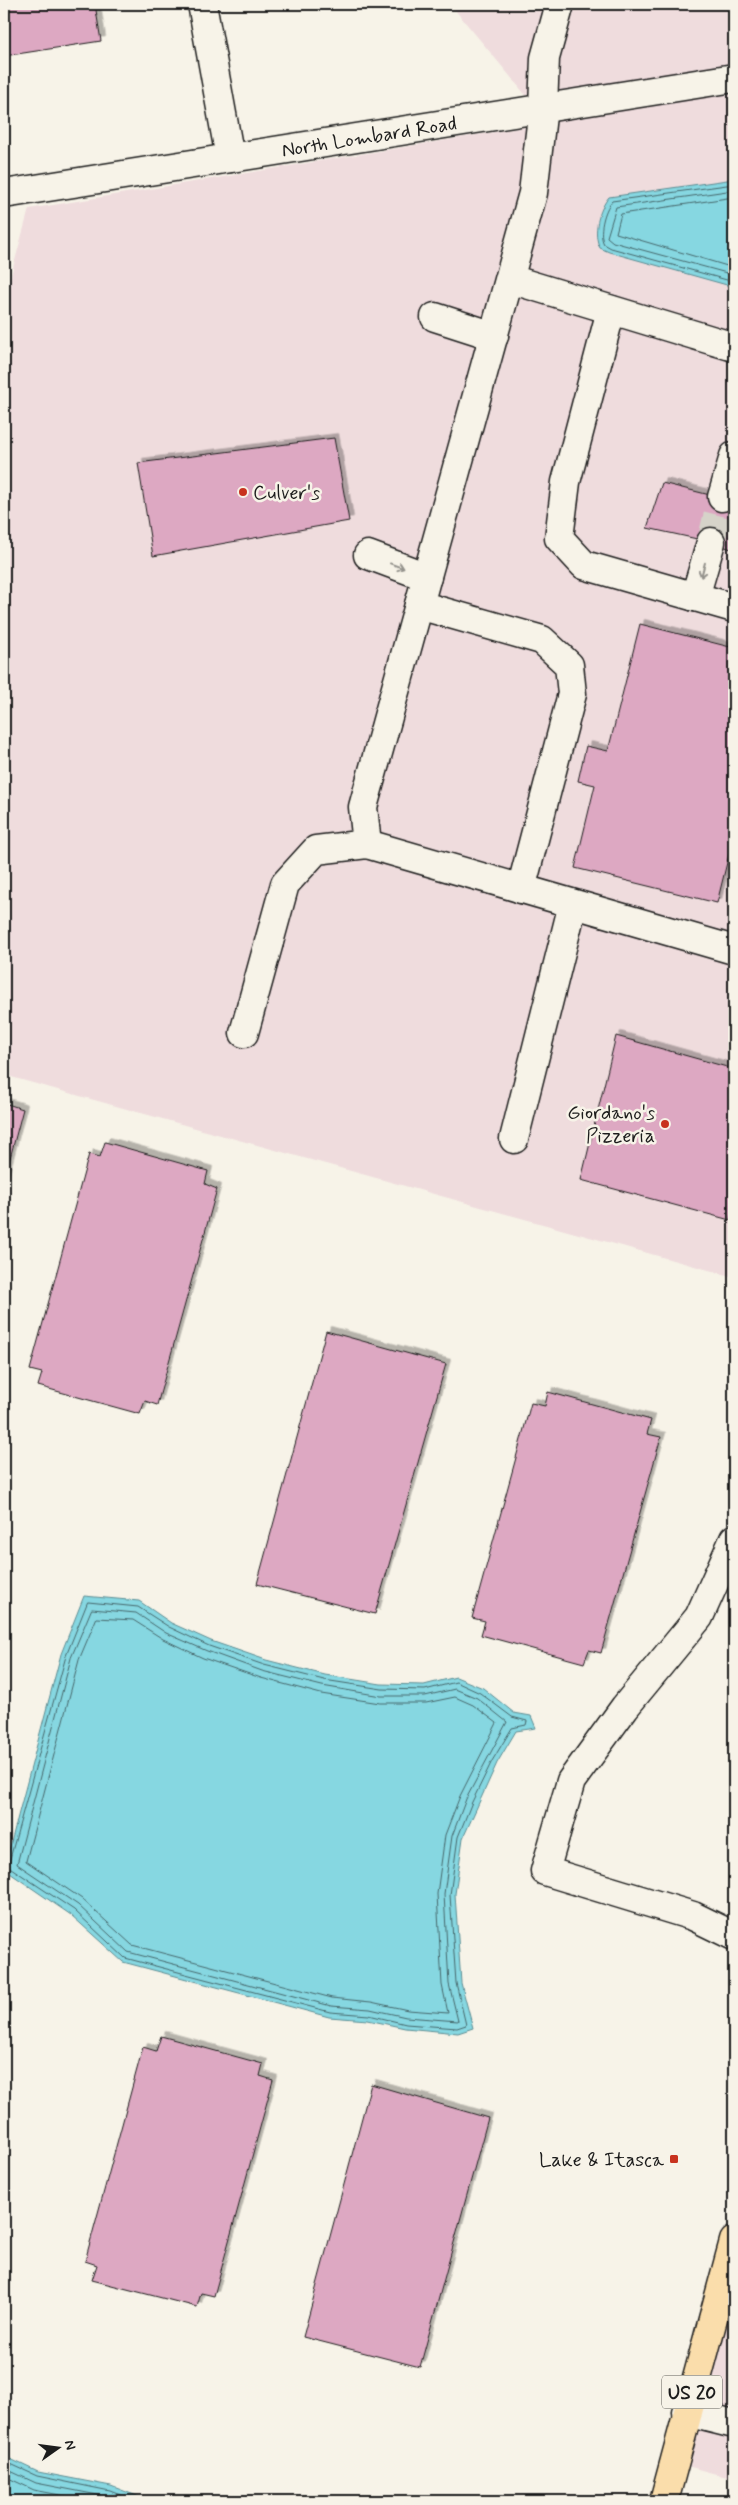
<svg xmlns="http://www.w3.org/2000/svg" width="738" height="2505" font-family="Mynerve,sans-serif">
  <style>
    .built { fill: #efdcdd }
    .water { fill: #86d7e1; stroke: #5c8c92 }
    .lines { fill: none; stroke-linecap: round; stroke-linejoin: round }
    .shore { stroke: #46676b; stroke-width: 1 }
    .building { fill: #dda8c2; stroke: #1c1c1c; filter: url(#shadow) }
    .minor-tunnel { stroke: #d6d3c9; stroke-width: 28; stroke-dasharray: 28 14; stroke-linecap: butt }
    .minor-casing { stroke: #1c1c1c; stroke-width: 31 }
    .major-casing { stroke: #1c1c1c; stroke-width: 31 }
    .minor { stroke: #f7f3e8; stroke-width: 28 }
    .major { stroke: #faddab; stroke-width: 28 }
    .oneway { stroke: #94928c }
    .poi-dot { fill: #c8321e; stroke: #f7f3e8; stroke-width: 2 }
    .labels { text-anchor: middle; stroke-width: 5; stroke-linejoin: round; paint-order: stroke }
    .shield { fill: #f7f3e8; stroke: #5e5c59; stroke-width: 1 }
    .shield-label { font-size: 19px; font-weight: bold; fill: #1c1c1c }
    .street-label { font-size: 20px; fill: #1c1c1c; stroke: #f7f3e8 }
    .poi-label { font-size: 20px; fill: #1c1c1c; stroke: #f7f3e8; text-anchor: end }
  </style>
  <defs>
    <filter id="shadow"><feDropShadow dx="4.5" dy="-4.5" stdDeviation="0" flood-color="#0004"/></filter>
  </defs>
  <rect width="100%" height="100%" fill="#f7f3e8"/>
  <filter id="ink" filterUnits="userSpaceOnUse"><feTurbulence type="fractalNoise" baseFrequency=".02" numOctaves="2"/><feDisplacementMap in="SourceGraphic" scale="10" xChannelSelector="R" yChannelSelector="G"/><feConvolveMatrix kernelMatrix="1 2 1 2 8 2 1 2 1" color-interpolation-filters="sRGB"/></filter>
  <g filter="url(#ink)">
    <g class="built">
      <path d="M450 4H734V1277L4 1075V301L29 209 549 123Z"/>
      <path d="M734 2289V2479L687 2466Z"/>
    </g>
    <g class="water">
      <path d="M734 179V287L609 252 600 248C592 233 599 209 609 197Z"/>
      <path d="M84 1596 139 1601 171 1623 211 1641 266 1660 325 1675 381 1684 424 1685 456 1677 483 1688 514 1713 531 1716 536 1728 516 1731 497 1763 463 1838 455 1894 461 1983 473 2028 458 2033 405 2028 368 2020 329 2017 123 1962 71 1915 4 1869 61 1654Z"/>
      <path d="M4 2456 38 2472 111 2486 150 2501H4Z"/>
    </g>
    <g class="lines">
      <g class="shore">
        <path d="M734 184 612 201C604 210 598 234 604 244L611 248 734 282"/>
        <path d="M734 190 616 207 607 237 613 242 734 275"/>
        <path d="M734 197 621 214 616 233 734 268"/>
        <path d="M88 1602 138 1607 169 1627 209 1646 264 1665 324 1680 382 1689 425 1690 456 1682 480 1693 512 1717 527 1721 526 1725 512 1728 492 1761 472 1802 458 1837 450 1895 456 1983 466 2025 457 2028 406 2024 369 2015 330 2012 125 1958 74 1910 8 1866 66 1656Z"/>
        <path d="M92 1609 136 1613 166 1633 207 1651 262 1671 322 1686 381 1696H425L455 1689 477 1698 507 1722 466 1799 452 1836 444 1894 449 1984 458 2021 406 2017 370 2009 331 2006 128 1952 78 1905 17 1864 71 1658Z"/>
        <path d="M97 1618 133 1620 163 1639 203 1658 261 1678 321 1694 380 1703H426L455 1697 473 1705 497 1723 460 1796 445 1835 437 1894 442 1985 448 2013 408 2010 371 2002 332 1998 132 1945 82 1899 26 1861 79 1660Z"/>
        <path d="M4 2461 37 2476 110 2491 136 2501"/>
        <path d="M4 2468 36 2483 108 2497 119 2501"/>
        <path d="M4 2476 34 2490 91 2501"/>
      </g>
    </g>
    <g class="building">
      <path d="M4 4H95L101 41 4 56Z"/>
      <path d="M334 438 349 521 153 556 138 463Z"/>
      <path d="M662 483 734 501V550L711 542 647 528Z"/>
      <path d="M640 624 734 648V834L717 903 575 868 595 785 578 781 586 746 608 751Z"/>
      <path d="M616 1036 734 1069V1204L730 1220 581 1180Z"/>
      <path d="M4 1103 23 1109 4 1181Z"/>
      <path d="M105 1142 208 1171 205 1184 217 1189 157 1405 145 1401 140 1414 38 1386 42 1373 30 1370 89 1154 100 1157Z"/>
      <path d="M326 1331 446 1364 375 1614 257 1584Z"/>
      <path d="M548 1392 651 1420 647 1434 661 1437 601 1653 589 1650 584 1663 481 1635 485 1621 472 1618 531 1403 545 1406Z"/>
      <path d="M161 2036 263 2064 260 2076 273 2080 214 2296 201 2293 197 2307 92 2280 97 2265 85 2261 143 2047 156 2051Z"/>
      <path d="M371 2084 488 2118 420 2367 303 2337Z"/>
    </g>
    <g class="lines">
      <path class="minor-tunnel" d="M711 542 722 497"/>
      <g class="minor-casing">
        <g id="minor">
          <path d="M202 4 230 158"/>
          <path d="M560 4 545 58 543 107 533 193 363 807 367 844 734 950"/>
          <path d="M4 194 734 78"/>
          <path d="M510 279 734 347"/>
          <path d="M611 310 566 482 559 538 584 565 734 608"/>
          <path d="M435 317 494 336"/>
          <path d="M722 497 734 456"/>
          <path d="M368 555 427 577"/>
          <path d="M695 597 711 542"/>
          <path d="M419 605 542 640 569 665 572 694 521 889"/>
          <path d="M244 1033 285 884 316 850 367 844"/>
          <path d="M514 1139 573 904"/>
          <path d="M734 1539 699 1617 625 1707 571 1781 545 1871 693 1916 734 1936"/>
          <path d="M686 2412 734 2424"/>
        </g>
      </g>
      <g class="major-casing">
        <path id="major" d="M664 2501 734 2241"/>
      </g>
      <use href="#minor" class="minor"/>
      <use href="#major" class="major"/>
    </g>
    <defs><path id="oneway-shaft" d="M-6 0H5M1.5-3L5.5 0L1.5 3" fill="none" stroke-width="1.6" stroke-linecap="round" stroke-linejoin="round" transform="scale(1.25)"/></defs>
    <g class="oneway">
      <use href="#oneway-shaft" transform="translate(397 566) rotate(20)"/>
      <use href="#oneway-shaft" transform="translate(703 570) rotate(105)"/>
    </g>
  </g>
  <g class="poi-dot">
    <circle cx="243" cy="492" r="5"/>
    <circle cx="665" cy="1124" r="5"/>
    <rect x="669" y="2154" width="10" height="10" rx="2.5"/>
  </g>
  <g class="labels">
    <rect class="shield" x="662" y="2375.5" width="60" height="33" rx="4"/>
    <g class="shield-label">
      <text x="692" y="2399">US 20</text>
    </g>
    <g class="street-label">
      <text transform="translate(369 136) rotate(-9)" y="7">North Lombard Road</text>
    </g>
    <g class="poi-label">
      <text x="253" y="499" text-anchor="start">Culver's</text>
      <text x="655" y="1119">Giordano's<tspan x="655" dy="23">Pizzeria</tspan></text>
      <text x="664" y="2166">Lake &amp; Itasca</text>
    </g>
  </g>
  <rect width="738" height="2505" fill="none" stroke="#f7f3e8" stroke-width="20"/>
  <rect x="10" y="10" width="718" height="2485" fill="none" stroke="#1c1c1c" stroke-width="2" filter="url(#ink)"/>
  <g transform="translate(58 2448) rotate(76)" stroke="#f7f3e8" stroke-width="4" paint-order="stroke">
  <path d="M0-4L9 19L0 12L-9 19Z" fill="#1c1c1c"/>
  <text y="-8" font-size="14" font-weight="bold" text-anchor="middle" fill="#1c1c1c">N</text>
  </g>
</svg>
